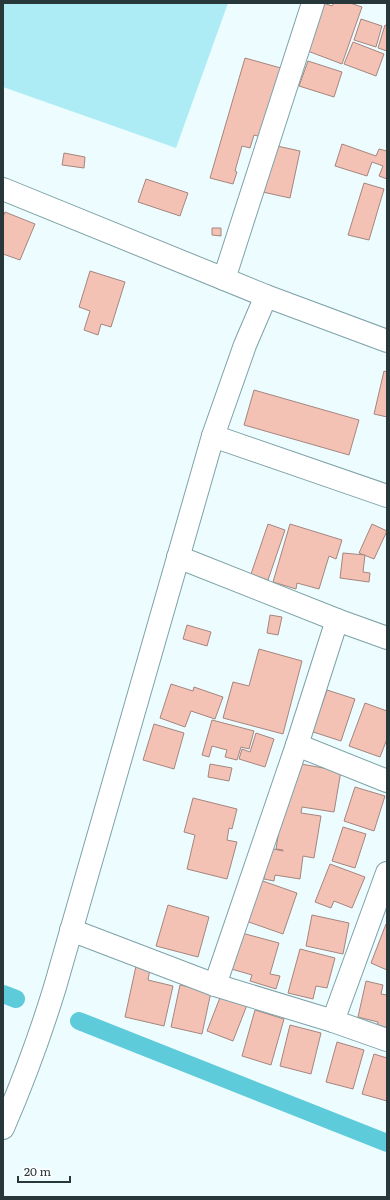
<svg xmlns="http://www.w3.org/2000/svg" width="390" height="1200" font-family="Literata,serif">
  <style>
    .green { fill: #adecf5 }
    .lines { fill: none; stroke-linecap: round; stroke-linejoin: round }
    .canal { stroke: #5ecbda; stroke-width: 18 }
    .building { fill: #f4c1b5; stroke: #a5867e }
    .minor-casing { stroke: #7ea2a8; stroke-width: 24 }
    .minor { stroke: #fff; stroke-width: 22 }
  </style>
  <rect width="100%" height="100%" fill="#edfcff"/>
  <path class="green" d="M3 3H228L176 148 3 87Z"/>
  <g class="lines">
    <g class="canal">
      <path d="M3 994 16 999"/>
      <path d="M79 1021 387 1143"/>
    </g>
  </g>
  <g class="building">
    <path d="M323 3 332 6 334 3H350L362 7 342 64 305 50Z"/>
    <path d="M361 19 382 26 376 47 354 40Z"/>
    <path d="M385 25 387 26V51L378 48Z"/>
    <path d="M353 42 384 54 376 76 344 64Z"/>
    <path d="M245 58 288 70 262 137 254 135 250 148 242 146 235 171 237 172 233 184 210 178Z"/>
    <path d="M308 61 342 72 334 97 299 86Z"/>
    <path d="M268 144 300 151 290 198 258 191Z"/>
    <path d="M342 144 376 156 379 149 387 151V179L379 176 383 166 372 162 367 176 335 166Z"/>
    <path d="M64 153 85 157 84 168 62 165Z"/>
    <path d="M146 179 188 193 180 216 138 202Z"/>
    <path d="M364 183 384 189 369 240 348 235Z"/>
    <path d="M5 212 35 224 20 260 3 254V217Z"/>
    <path d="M212 228H221V236L212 235Z"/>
    <path d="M90 271 125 282 111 327 101 324 98 335 84 330 90 311 79 307Z"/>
    <path d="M384 371 387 372V417L374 414Z"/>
    <path d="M254 390 359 420 349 455 244 425Z"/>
    <path d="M268 524 285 530 268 580 251 574Z"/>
    <path d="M290 524 342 540 336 559 329 556 319 589 297 583 296 589 273 582Z"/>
    <path d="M372 524 387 531 374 559 359 553Z"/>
    <path d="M343 553 365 555 363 572 370 573 369 582 340 578Z"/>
    <path d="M270 615 282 617 278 635 267 633Z"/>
    <path d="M187 625 211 632 207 646 183 639Z"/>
    <path d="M259 649 302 661 283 734 223 718 233 682 249 686Z"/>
    <path d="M171 684 193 691 194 687 223 697 215 719 191 711 185 727 160 718Z"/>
    <path d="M327 690 355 699 341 741 307 730 315 705 321 707Z"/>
    <path d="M365 703 387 711V739L380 757 349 746Z"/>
    <path d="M212 720 254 731 249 749 241 747 237 760 225 757 227 750 212 746 209 757 202 755Z"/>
    <path d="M154 724 184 733 174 769 143 760Z"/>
    <path d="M256 733 274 739 265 767 239 759 242 749 250 752Z"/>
    <path d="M290 762 329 769 342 765 334 812 302 807 301 813 321 816 314 858 303 856 300 879 275 875 274 881 264 879 269 848 283 851V850L276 849Z"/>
    <path d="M210 764 232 768 229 781 208 777Z"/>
    <path d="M355 787 385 796 374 831 344 821Z"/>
    <path d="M193 798 237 809 232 829 229 828 227 840 237 842 227 879 187 869 195 835 184 832Z"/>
    <path d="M343 827 366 834 355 868 332 861Z"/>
    <path d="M330 864 365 877 352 908 334 901 331 908 315 902Z"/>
    <path d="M257 879 297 893 283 934 243 920Z"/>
    <path d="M168 905 209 917 198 957 156 946Z"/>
    <path d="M312 915 349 923 343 954 306 946Z"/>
    <path d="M386 924H387V970L371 963Z"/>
    <path d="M238 932 279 943 270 974 280 976 276 989 250 981 252 975 228 968Z"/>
    <path d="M300 949 335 958 327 988 316 986 313 999 288 993Z"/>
    <path d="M136 966 150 969 148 980 173 986 164 1026 125 1017Z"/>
    <path d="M366 981 383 985 381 994 387 995V1031L377 1029 378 1022 358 1017Z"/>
    <path d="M180 985 211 992 202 1034 171 1027Z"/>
    <path d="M221 995 247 1005 233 1041 207 1031Z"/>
    <path d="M255 1010 284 1019 271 1065 242 1056Z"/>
    <path d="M290 1025 321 1033 311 1074 280 1066Z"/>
    <path d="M337 1042 364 1050 353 1089 326 1082Z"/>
    <path d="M374 1054 387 1058V1101L362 1094Z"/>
  </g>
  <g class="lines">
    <g class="minor-casing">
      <g id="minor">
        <path d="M3 189 266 296 387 341"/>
        <path d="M224 279 313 3"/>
        <path d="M213 436 387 496"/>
        <path d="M178 557 337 620 387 638"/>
        <path d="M297 745 387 781"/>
        <path d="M71 930 215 985 333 1021 387 1040"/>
        <path d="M215 985 297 745 337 620"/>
        <path d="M333 1021 387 873"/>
        <path d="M3 1128C23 1082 40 1036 55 987L213 436 245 345 266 296"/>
      </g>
    </g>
    <use href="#minor" class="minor"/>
  </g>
  <rect width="390" height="1200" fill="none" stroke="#283739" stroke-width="8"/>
  <path d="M18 1176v6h52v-6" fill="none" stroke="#283739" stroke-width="2"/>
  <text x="24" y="1176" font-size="12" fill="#283739" stroke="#ffffff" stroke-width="3" paint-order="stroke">20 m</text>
</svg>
